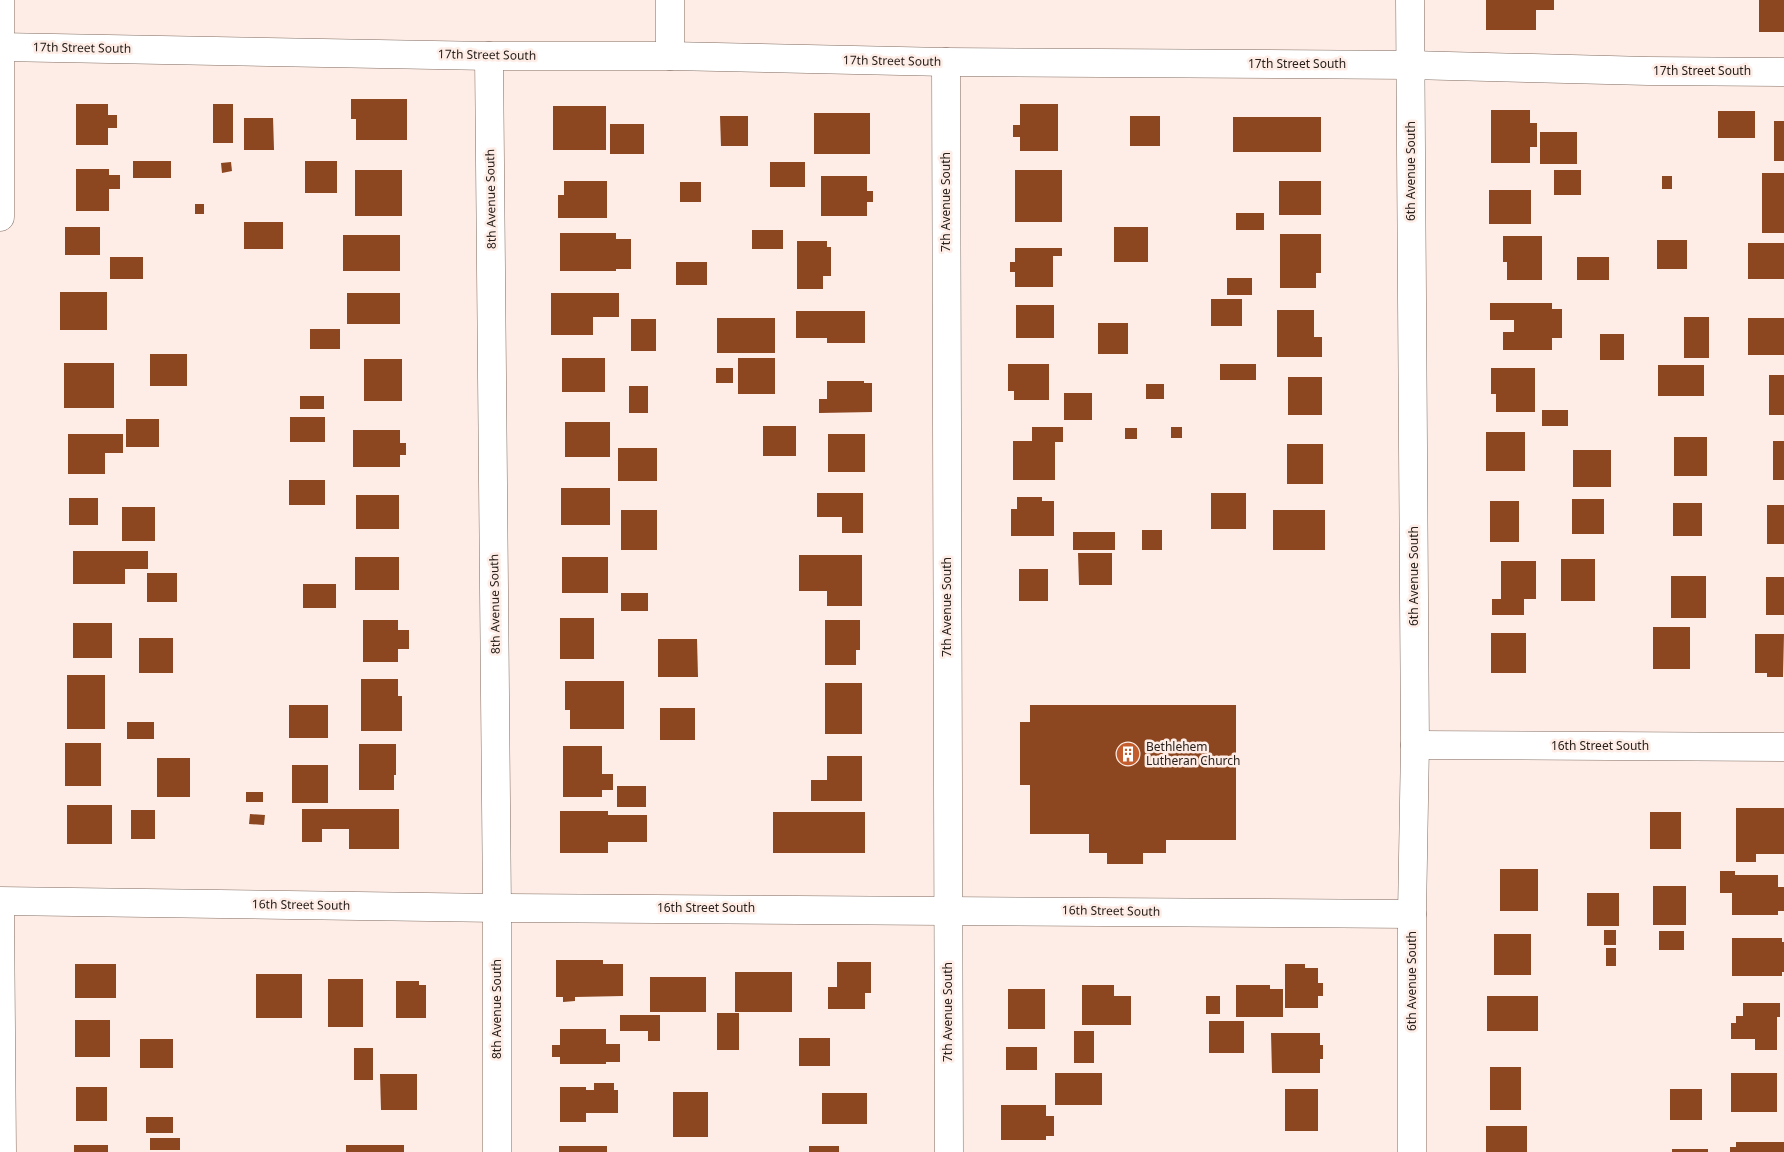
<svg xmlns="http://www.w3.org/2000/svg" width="1784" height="1152" font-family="'Noto Sans',sans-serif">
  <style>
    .building { fill: #8c4620 }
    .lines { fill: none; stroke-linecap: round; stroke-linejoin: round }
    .street-casing { stroke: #826c61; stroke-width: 29 }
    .street { stroke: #fff; stroke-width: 28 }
    .labels { text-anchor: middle; stroke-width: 5; stroke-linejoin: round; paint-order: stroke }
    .street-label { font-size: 12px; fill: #29201c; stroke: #fdede6 }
    .poi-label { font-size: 12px; fill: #29201c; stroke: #fdede6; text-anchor: start }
  </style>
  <rect width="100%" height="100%" fill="#fdede6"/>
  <g class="building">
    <path d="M1486 0H1554V10H1536V30H1486Z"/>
    <rect x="1759" y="0" width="25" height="32"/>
    <path d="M351 99H407V140H356V119H351Z"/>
    <path d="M76 104H108V115H117V128H108V145H76Z"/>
    <rect x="213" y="104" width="20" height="39"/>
    <path d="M1020 104H1058V151H1020V137H1013V125H1020Z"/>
    <rect x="553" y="106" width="53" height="44"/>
    <path d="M1491 110H1530V123H1537V147H1530V163H1491Z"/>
    <rect x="1718" y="111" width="37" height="27"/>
    <rect x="814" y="113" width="56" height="41"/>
    <path d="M720 116H748V146H721Z"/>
    <rect x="1130" y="116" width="30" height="30"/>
    <rect x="1233" y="117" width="88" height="35"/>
    <path d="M244 118H273L274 150H244Z"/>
    <rect x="1774" y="121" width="10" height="40"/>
    <rect x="610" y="124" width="34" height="30"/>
    <rect x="1540" y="132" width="37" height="32"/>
    <rect x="133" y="161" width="38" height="17"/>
    <rect x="305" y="161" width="32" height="32"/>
    <path d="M231 162 232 171 222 173 221 163Z"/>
    <rect x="770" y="162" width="35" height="25"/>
    <path d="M76 169H109V175H120V189H109V211H76Z"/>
    <rect x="355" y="170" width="47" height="46"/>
    <rect x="1015" y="170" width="47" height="52"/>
    <rect x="1554" y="170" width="27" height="25"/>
    <rect x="1762" y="173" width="22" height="60"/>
    <path d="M821 176H867V191H873V202H867V216H821Z"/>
    <rect x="1662" y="176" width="10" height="13"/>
    <path d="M564 181H607V218H558V195H564Z"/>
    <rect x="1279" y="181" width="42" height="34"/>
    <rect x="680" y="182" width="21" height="20"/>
    <rect x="1489" y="190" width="42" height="34"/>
    <rect x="195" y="204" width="9" height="10"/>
    <rect x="1236" y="213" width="28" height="17"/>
    <rect x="244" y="222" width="39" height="27"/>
    <rect x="65" y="227" width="35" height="28"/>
    <rect x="1114" y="227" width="34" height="35"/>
    <rect x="752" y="230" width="31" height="19"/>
    <path d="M560 233H616V239H631V269H616V271H560Z"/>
    <path d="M1280 234H1321V273H1316V288H1280Z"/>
    <rect x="343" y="235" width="57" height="36"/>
    <path d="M1503 236H1542V280H1507V262H1503Z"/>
    <rect x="1657" y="240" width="30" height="29"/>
    <path d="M797 241H827V247H831V276H823V289H797Z"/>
    <rect x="1748" y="243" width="36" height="36"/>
    <path d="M1015 248H1062V256H1053V287H1015V272H1010V262H1015Z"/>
    <rect x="110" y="257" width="33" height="22"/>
    <rect x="1577" y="257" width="32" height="23"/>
    <rect x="676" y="262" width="31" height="23"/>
    <rect x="1227" y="278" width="25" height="17"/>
    <rect x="60" y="292" width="47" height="38"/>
    <rect x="347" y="293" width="53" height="31"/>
    <path d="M551 293H619V317H593V335H551Z"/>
    <rect x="1211" y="299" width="31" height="27"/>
    <path d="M1490 303H1552V309H1562V338H1552V350H1503V332H1514V320H1490Z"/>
    <rect x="1016" y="305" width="38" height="33"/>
    <path d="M1277 310H1314V337H1322V357H1277Z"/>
    <path d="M796 311H865V343H827V338H796Z"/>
    <rect x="1684" y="317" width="25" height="41"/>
    <rect x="717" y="318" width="58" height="35"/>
    <rect x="1748" y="318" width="36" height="37"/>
    <rect x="631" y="319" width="25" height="32"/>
    <rect x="1098" y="323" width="30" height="31"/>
    <rect x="310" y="329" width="30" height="20"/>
    <rect x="1600" y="334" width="24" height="26"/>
    <rect x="150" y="354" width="37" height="32"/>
    <rect x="562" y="358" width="43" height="34"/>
    <rect x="738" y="358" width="37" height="36"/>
    <rect x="364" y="359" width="38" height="42"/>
    <rect x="64" y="363" width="50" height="45"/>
    <path d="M1008 364H1049V400H1014V391H1008Z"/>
    <rect x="1220" y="364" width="36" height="16"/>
    <rect x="1658" y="365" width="46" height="31"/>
    <rect x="716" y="368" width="17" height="15"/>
    <path d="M1491 368H1535V412H1496V394H1491Z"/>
    <rect x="1769" y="375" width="15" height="40"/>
    <rect x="1288" y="377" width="34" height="38"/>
    <path d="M827 381H864V383H872V412L819 413V399H827Z"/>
    <rect x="1146" y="384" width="18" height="15"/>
    <rect x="629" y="386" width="19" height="27"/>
    <rect x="1064" y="393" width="28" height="27"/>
    <rect x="300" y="396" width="24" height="13"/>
    <rect x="1542" y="410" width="26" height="16"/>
    <rect x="290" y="417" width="35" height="25"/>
    <rect x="126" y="419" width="33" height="28"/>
    <rect x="565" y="422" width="45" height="35"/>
    <rect x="763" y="426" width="33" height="30"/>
    <path d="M1032 427H1063V442H1055V480H1013V441H1032Z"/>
    <rect x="1171" y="427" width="11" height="11"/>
    <rect x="1125" y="428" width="12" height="11"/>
    <path d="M353 430H400V443H406V455H400V467H353Z"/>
    <rect x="1486" y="432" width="39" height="39"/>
    <path d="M68 434H123V453H105V474H68Z"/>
    <rect x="828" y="434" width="37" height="38"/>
    <rect x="1674" y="437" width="33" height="39"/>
    <rect x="1773" y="441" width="11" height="39"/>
    <rect x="1287" y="444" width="36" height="40"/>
    <rect x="618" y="448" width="39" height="33"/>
    <rect x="1573" y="450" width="38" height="37"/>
    <rect x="289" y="480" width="36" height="25"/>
    <rect x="561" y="488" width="49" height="37"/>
    <path d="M817 493H863V533H842V517H817Z"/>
    <rect x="1211" y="493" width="35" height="36"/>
    <rect x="356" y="495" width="43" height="34"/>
    <path d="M1017 497H1042V501H1054V536H1011V509H1017Z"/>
    <rect x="69" y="498" width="29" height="27"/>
    <rect x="1572" y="499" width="32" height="35"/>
    <rect x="1490" y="501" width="29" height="41"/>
    <rect x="1673" y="503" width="29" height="33"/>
    <rect x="1767" y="505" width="17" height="39"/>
    <rect x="122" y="507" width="33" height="34"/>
    <rect x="621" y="510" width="36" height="40"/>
    <rect x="1273" y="510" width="52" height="40"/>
    <rect x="1142" y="530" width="20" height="20"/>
    <rect x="1073" y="532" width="42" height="18"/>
    <path d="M73 551H148V569H125V584H73Z"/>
    <path d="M1078 553H1112V585H1079Z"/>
    <path d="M799 555H862V606H827V591H799Z"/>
    <rect x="355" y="557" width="44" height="33"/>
    <rect x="562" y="557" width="46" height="36"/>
    <rect x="1561" y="559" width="34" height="42"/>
    <path d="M1501 561H1536V599H1524V615H1492V599H1501Z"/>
    <rect x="1019" y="569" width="29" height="32"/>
    <rect x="147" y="573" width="30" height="29"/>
    <rect x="1671" y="576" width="35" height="42"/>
    <rect x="1766" y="577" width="18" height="38"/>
    <rect x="303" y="584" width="33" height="24"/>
    <rect x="621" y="593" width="27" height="18"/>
    <rect x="560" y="618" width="34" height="41"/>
    <path d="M363 620H398V630H409V649H398V662H363Z"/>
    <path d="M825 620H860V650H856V665H825Z"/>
    <rect x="73" y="623" width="39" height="35"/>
    <rect x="1653" y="627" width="37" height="42"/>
    <rect x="1491" y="633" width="35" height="40"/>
    <path d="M1755 634H1784L1783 677H1767V673H1755Z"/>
    <rect x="139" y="638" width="34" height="35"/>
    <path d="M658 639H697L698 677H658Z"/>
    <rect x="67" y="675" width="38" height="54"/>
    <path d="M361 679H398V696H402V731H361Z"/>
    <path d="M565 681H624V729H570V710H565Z"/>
    <rect x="825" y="683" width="37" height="51"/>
    <rect x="289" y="705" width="39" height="33"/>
    <path d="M1030 705H1236V840H1166V853H1143V864H1107V853H1089V834H1030V785H1020V722H1030Z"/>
    <rect x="660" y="708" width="35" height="32"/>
    <rect x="127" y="722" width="27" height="17"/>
    <rect x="65" y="743" width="36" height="43"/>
    <path d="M359 744H396V775H394V790H359Z"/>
    <path d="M563 746H602V774H613V790H602V797H563Z"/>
    <path d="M827 756H862V801H811V780H827Z"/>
    <rect x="157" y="758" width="33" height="39"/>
    <rect x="292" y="765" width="36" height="38"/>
    <rect x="617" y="786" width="29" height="21"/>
    <rect x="246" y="792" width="17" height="10"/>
    <rect x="67" y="805" width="45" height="39"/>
    <path d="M1736 808H1784V854H1756V862H1736Z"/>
    <path d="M302 809H399V849H349V829H322V842H302Z"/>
    <rect x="131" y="810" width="24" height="29"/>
    <path d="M560 811H608V815H647V842H608V853H560Z"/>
    <rect x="773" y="812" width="92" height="41"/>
    <rect x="1650" y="812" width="31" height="37"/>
    <path d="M250 814 265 815 264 825 249 824Z"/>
    <rect x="1500" y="869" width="38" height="42"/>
    <path d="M1720 871H1735V875H1778V887H1784V911H1778V915H1732V893H1720Z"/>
    <rect x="1653" y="886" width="33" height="39"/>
    <rect x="1587" y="893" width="32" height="33"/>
    <rect x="1604" y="930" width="12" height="15"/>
    <rect x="1659" y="931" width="25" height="19"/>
    <rect x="1494" y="934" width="37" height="41"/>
    <path d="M1732 938H1782V942H1784V972H1782V976H1732Z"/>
    <rect x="1606" y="948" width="10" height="18"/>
    <path d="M556 960H603V964H623V996L575 997V1001L563 1002V997H556Z"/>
    <path d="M837 962H871V993H865V1009H828V987H837Z"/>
    <rect x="75" y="964" width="41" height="34"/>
    <path d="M1285 964H1305V968H1318V983H1323V996H1318V1008H1285Z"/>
    <rect x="735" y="972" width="57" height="40"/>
    <rect x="256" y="974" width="46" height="44"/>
    <rect x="650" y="977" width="56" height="35"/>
    <rect x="328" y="979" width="35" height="48"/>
    <path d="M396 981H419V985H426V1018H396Z"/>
    <path d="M1082 985H1114V996H1131V1025H1082Z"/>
    <path d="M1236 985H1270V989H1283V1017H1236Z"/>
    <rect x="1008" y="989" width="37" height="40"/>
    <rect x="1206" y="996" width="14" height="18"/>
    <rect x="1487" y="996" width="51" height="35"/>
    <path d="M1743 1003H1780V1017H1777V1050H1755V1039H1731V1023H1736V1016H1743Z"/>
    <rect x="717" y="1013" width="22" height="37"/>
    <path d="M620 1015H660V1041H648V1031H620Z"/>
    <rect x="75" y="1020" width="35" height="37"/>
    <rect x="1209" y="1021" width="35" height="32"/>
    <path d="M560 1029H606V1044H620V1062H606V1064H560V1057H552V1045H560Z"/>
    <rect x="1074" y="1031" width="20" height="32"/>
    <path d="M1271 1033H1320V1045H1323V1059H1320V1073H1272Z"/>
    <rect x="799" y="1038" width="31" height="28"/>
    <rect x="140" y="1039" width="33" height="29"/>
    <rect x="1006" y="1047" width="31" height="23"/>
    <rect x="354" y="1048" width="19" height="32"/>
    <rect x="1490" y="1067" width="31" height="43"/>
    <rect x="1055" y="1073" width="47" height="32"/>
    <rect x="1731" y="1073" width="46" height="39"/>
    <path d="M380 1074H417V1110H381Z"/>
    <path d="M594 1083H614V1090H618V1113H586V1122H560V1087H586V1090H594Z"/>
    <rect x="76" y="1087" width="31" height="34"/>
    <rect x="1285" y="1089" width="33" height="42"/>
    <rect x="1670" y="1089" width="32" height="31"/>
    <rect x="673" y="1092" width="35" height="45"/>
    <rect x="822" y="1093" width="45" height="31"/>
    <path d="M1001 1105H1046V1116H1054V1136H1046V1140H1001Z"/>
    <rect x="146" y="1117" width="27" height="16"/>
    <rect x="1486" y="1126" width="41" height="26"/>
    <rect x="150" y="1138" width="30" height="12"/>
    <path d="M1736 1142H1784V1152H1730V1147H1736Z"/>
    <rect x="74" y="1145" width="34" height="7"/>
    <rect x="346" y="1145" width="58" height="7"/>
    <rect x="559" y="1146" width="48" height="6"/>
    <rect x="809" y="1146" width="30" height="6"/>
    <rect x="1672" y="1149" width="36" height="3"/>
  </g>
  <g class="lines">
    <g class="street-casing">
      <g id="street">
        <path d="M1410 0 1415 745 1412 914V1152"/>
        <path d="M0 47 489 56H670L946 62 1410 65 1648 71 1784 72"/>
        <path d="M489 56 497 908V1152"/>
        <path d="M670 56V0"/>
        <path d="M946 62 949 1152"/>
        <path d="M0 217V0"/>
        <path d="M1415 745 1784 747"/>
        <path d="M0 901 497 908 1412 914"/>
        <path d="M0 908 2 1152"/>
      </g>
    </g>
    <use href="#street" class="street"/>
  </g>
  <defs>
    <g id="building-disc" transform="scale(1.25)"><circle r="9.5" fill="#c35d2e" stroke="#fdede6"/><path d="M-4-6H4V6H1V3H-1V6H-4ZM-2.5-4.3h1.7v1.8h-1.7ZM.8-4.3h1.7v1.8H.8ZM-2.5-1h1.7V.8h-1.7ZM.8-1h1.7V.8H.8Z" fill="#fff"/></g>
  </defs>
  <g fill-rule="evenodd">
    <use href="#building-disc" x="1128" y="754"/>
  </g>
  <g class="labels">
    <g class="street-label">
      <text transform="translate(82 48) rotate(1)" y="4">17th Street South</text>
      <text transform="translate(487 55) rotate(1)" y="4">17th Street South</text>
      <text transform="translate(892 61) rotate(1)" y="4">17th Street South</text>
      <text x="1297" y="68">17th Street South</text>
      <text x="1702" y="75">17th Street South</text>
      <text transform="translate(1411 171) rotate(-90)" y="4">6th Avenue South</text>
      <text transform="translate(491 199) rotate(-91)" y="4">8th Avenue South</text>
      <text transform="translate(946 202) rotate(-90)" y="4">7th Avenue South</text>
      <text transform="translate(1414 576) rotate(-90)" y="4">6th Avenue South</text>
      <text transform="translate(495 604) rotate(-91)" y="4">8th Avenue South</text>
      <text transform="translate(947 607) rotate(-90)" y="4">7th Avenue South</text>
      <text x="1600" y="750">16th Street South</text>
      <text transform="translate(301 905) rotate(1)" y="4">16th Street South</text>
      <text x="706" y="912">16th Street South</text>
      <text transform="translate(1111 911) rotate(1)" y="4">16th Street South</text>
      <text transform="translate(1412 981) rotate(-90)" y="4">6th Avenue South</text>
      <text transform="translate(497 1009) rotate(-90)" y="4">8th Avenue South</text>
      <text transform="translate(948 1012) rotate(-90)" y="4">7th Avenue South</text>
    </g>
    <g class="poi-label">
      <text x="1146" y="751">Bethlehem<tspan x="1146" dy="14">Lutheran Church</tspan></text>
    </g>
  </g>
</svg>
